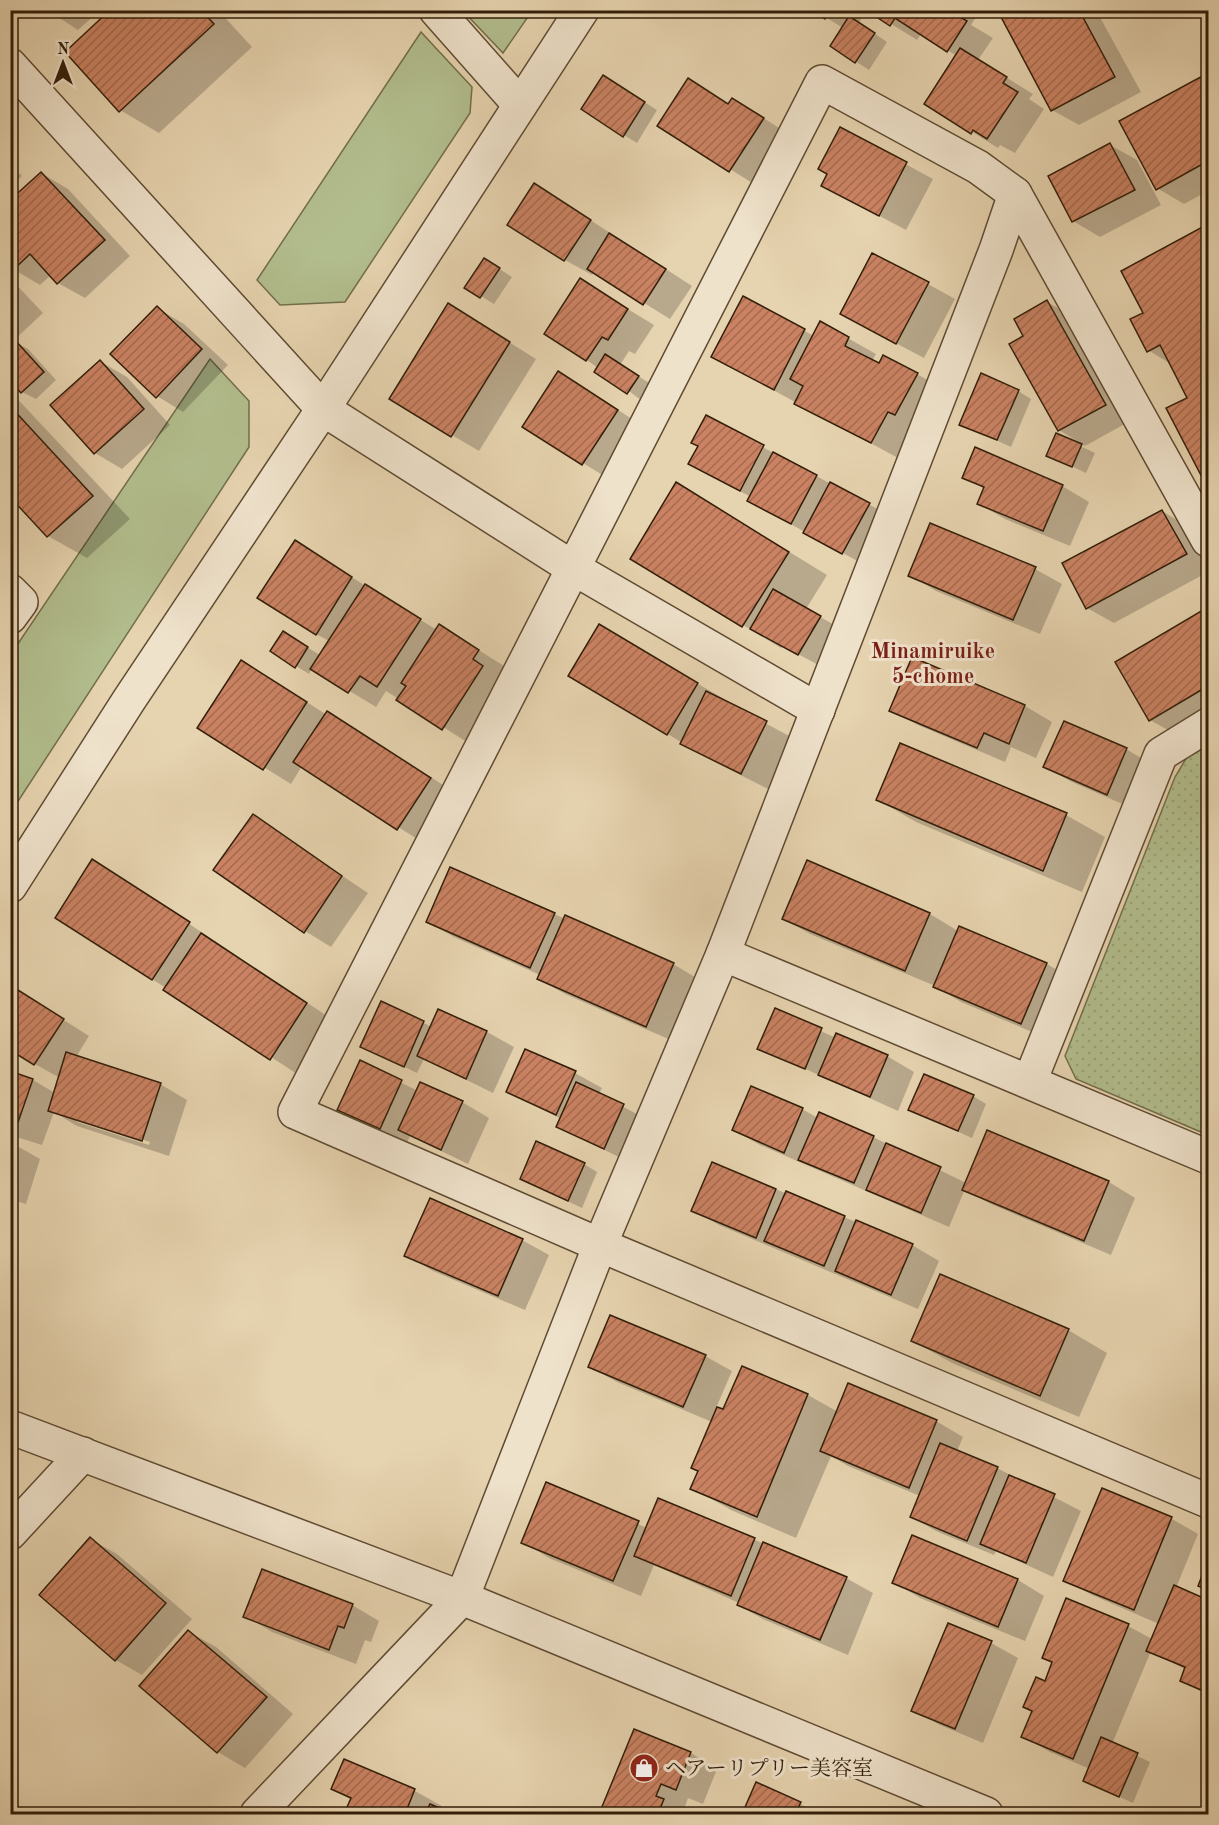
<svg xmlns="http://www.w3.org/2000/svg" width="1219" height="1825" font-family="'Old Standard TT','Noto Serif JP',serif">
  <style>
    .green { fill: #b2bd8d; stroke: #726e4b; stroke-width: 1.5 }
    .park { fill: url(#park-dots); stroke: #726e4b; stroke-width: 1.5 }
    .shadow { fill: #0003; fill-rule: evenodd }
    .building { fill: url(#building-hatch); stroke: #321e09; stroke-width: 1.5 }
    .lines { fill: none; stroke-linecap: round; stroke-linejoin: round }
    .minor-casing { stroke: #5f4b32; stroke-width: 36 }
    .tertiary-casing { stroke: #5f4b32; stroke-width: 36 }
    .minor { stroke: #efe2cb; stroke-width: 33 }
    .tertiary { stroke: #efe2cb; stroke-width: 33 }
    .labels { text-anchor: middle; stroke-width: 6; stroke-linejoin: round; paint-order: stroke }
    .poi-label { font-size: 21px; fill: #321e09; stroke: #efe2cb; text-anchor: start }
    .neighbourhood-label { font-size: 22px; font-weight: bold; fill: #7a1f14; stroke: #efe2cb }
  </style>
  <defs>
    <pattern id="park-dots" width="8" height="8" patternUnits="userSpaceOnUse" patternTransform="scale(1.5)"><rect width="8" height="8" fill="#b2bd8d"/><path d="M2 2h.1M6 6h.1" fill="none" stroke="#9aa278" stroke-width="1.8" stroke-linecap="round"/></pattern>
    <pattern id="building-hatch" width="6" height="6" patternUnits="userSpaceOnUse" patternTransform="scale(1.5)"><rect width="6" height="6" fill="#ca8262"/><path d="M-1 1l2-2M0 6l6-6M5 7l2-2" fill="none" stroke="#a56a4f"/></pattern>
  </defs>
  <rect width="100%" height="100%" fill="#e6d3af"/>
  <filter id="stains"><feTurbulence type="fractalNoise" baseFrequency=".00333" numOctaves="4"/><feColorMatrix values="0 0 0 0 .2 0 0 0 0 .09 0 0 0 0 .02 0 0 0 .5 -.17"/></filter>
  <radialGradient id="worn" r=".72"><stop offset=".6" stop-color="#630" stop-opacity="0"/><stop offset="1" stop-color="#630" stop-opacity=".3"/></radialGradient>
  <g class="green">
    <path d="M463 11H532L503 53Z"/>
    <path d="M421 32 472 87 470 113 345 302 280 305 257 280Z"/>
    <path d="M210 359 249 401V447L11 812V654Z"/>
  </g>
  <path class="park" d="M1208 741V1135L1076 1079 1065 1056 1175 777 1190 752Z"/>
  <g class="shadow">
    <path d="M47 10H218L252 47 159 133 120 110 105 17 98 12 78 30Z"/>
    <path d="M316 10H339L330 19Z"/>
    <path d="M814 10H866L859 23 887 42 869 70 832 46 843 28Z"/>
    <path d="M869 10H971L977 15 971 25 993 38 978 60 1033 94 1029 99 1044 109 1015 153 1000 145 998 148 926 103 957 56 921 34 917 40Z"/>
    <path d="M1017 10H1096L1141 92 1079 125 1052 110Z"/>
    <path d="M1208 75V191L1184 204 1157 188 1121 122Z"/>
    <path d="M689 80 730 105 759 115 790 135 757 186 660 125Z"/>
    <path d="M617 85 657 110 637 143 624 135Z"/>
    <path d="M841 129 933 179 906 230 823 186 829 174Z"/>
    <path d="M1110 145 1137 160 1161 205 1100 237 1073 221Z"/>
    <path d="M10 164 22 176 10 186Z"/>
    <path d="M41 173 68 189 130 256 85 298 58 283 51 275 40 285 13 269Z"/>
    <path d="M561 201 692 286 670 319 594 272 592 275 565 260 509 224Z"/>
    <path d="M1208 226V481L1206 480 1189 398 1171 364 1148 350 1145 313 1123 271Z"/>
    <path d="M498 268 512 277 494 304 466 287Z"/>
    <path d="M10 278 43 313 13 341 28 349 56 380 36 399 22 392 10 379Z"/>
    <path d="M580 280 654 325 635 354 629 351 620 365 651 384 641 400 587 360Z"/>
    <path d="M928 284 955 299 924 358 869 329Z"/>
    <path d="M744 298 814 336 821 323 876 354 872 361 917 374 944 389 898 458 740 372Z"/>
    <path d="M1047 302 1074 317 1132 420 1085 446 1059 430 1025 337Z"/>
    <path d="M157 308 184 324 228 365 183 412 157 396Z"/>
    <path d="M475 321 536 359 479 451 391 399Z"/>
    <path d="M101 362 127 377 170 425 122 469 95 453Z"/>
    <path d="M585 388 644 427 609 479 524 427Z"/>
    <path d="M10 391 130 519 87 558 48 536 10 494Z"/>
    <path d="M1018 391 1031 399 1011 447 961 424Z"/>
    <path d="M707 417 896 519 870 568 776 516 751 497 717 479 700 446Z"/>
    <path d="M1057 435 1095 453 1086 473 1048 455Z"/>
    <path d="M964 477 1062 486 1089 502 1070 546 1005 519 979 504 985 489Z"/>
    <path d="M716 507 827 575 806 609 847 632 826 669 783 646 781 648 632 558Z"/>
    <path d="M1162 511 1189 527 1208 562V572L1114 623 1087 608Z"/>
    <path d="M295 542 437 630 440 626 504 666 499 676 509 683 470 744 386 691 376 707 312 668 309 674 296 666 297 641 320 655 329 641 316 634Z"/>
    <path d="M1035 569 1062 584 1040 634 936 591 910 575Z"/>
    <path d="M1208 609V716L1177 735 1150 720 1117 662Z"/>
    <path d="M599 626 724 699 723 701 793 738 768 789 709 759 570 675Z"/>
    <path d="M913 659 1025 706 1052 722 1036 758 1011 747 1005 762 918 725 891 710Z"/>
    <path d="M268 677 327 715 328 713 355 728 457 794 425 844 302 766 291 784 199 727Z"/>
    <path d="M1064 723 1126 749 1153 765 1134 809 1072 782 1045 767Z"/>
    <path d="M901 744 1066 815 1105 837 1082 892 916 822 878 800Z"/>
    <path d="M253 816 368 893 331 947 305 931Z"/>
    <path d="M807 862 930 914 958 931 960 928 1047 964 1074 980 1049 1039 961 1002 933 985 810 934 784 919Z"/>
    <path d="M119 877 333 1020 297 1074 152 979Z"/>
    <path d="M554 914 673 964 700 980 673 1041 565 994 539 979 540 975 454 937 428 922Z"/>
    <path d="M10 986 89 1036 76 1057 160 1084 187 1100 169 1156 77 1126 54 1112 42 1145 10 1135V1073L33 1080 55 1093 60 1078 35 1064ZM77 1119 150 1142 149 1145 77 1122Z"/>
    <path d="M382 1003 432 1027 439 1011 487 1032 514 1047 493 1093 424 1059 417 1073 362 1046Z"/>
    <path d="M775 1010 836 1038 887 1056 914 1072 898 1111 759 1048Z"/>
    <path d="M526 1051 575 1073 602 1088 599 1094 650 1121 631 1163 558 1127 561 1119 508 1092Z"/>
    <path d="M360 1062 418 1091 462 1102 489 1118 468 1164 410 1136 407 1143 339 1110Z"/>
    <path d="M973 1096 986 1104 972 1138 910 1110Z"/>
    <path d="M802 1109 818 1118 873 1137 966 1183 988 1132 1109 1182 1135 1198 1111 1255 991 1204 965 1189 949 1227 760 1145 734 1130Z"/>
    <path d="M10 1142 40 1159 26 1204 10 1199Z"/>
    <path d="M712 1163 912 1245 939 1261 918 1309 719 1225 693 1210Z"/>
    <path d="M584 1164 597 1172 582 1208 521 1179Z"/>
    <path d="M10 1224 15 1227 10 1236Z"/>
    <path d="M522 1240 549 1255 525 1310 433 1271 406 1255Z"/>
    <path d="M1068 1330 1107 1353 1079 1417 952 1363 913 1341Z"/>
    <path d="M705 1356 732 1371 716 1408 724 1411 743 1368 808 1395 838 1412 936 1421 963 1437 957 1451 997 1468 1081 1511 1053 1577 996 1551 994 1555 938 1532 911 1517 920 1496 848 1466 831 1456 796 1538 731 1510 692 1488 699 1472 712 1422 617 1382 590 1367Z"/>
    <path d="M547 1484 647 1528 659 1500 846 1578 873 1593 848 1655 765 1620 738 1605 739 1603 654 1565 641 1596 549 1558 523 1542Z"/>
    <path d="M1102 1490 1172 1519 1198 1534 1176 1588 1208 1602V1696L1182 1680 1186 1670 1151 1651 1112 1744 1150 1762 1133 1803 1084 1781 1090 1769 1050 1752 1023 1736 1033 1712 1024 1707 1045 1683 1053 1664 1043 1658 1128 1626 1152 1639 1159 1624 1092 1595 1065 1580Z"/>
    <path d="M913 1537 1018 1580 1044 1596 1025 1641 920 1598 894 1582Z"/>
    <path d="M90 1539 117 1554 192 1619 142 1675 116 1660Z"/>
    <path d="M352 1605 379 1621 371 1642 365 1640 356 1664 272 1632 245 1616Z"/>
    <path d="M189 1632 216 1647 293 1714 245 1768 218 1752 141 1686Z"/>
    <path d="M991 1643 1018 1658 983 1743 940 1725 913 1710Z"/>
    <path d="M634 1730 691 1753 717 1769 703 1804 688 1798 683 1812 687 1814H600Z"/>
    <path d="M345 1761 415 1791 442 1806 440 1810 450 1814H345L352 1800 333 1789Z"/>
    <path d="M757 1784 800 1804 819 1814H743Z"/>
    <path d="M12 1803 32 1814H10Z"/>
  </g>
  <g class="building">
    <path d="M110 10H201L214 24 119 112 65 52Z"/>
    <path d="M811 10H830L825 19Z"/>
    <path d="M866 10H949L967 21 947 52 895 18 890 26Z"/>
    <path d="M1013 10H1079L1115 77 1051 111 1001 17Z"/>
    <path d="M849 16 875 33 855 63 830 46Z"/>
    <path d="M960 48 1007 77 1003 83 1018 92 987 139 973 130 971 134 924 104Z"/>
    <path d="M1208 73V161L1156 190 1119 121Z"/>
    <path d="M603 75 645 102 623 137 581 109Z"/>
    <path d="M688 78 728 104 732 98 764 118 729 172 657 126Z"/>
    <path d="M840 127 907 162 879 216 821 186 827 174 818 169Z"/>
    <path d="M1110 143 1135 190 1072 222 1048 176Z"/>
    <path d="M41 172 105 240 57 284 30 254 12 271 10 269V200Z"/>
    <path d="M534 183 591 220 564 261 507 225Z"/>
    <path d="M1208 224V479L1204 481 1166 408 1187 398 1160 345 1147 352 1130 319 1143 313 1121 271Z"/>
    <path d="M609 233 666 269 643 305 587 269Z"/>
    <path d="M872 253 929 282 896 344 840 314Z"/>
    <path d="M484 258 500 268 480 298 464 288Z"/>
    <path d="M580 278 628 309 608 340 602 337 586 361 544 334Z"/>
    <path d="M743 296 805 329 774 390 711 357Z"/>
    <path d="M1047 300 1106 405 1058 431 1009 344 1023 336 1014 319Z"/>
    <path d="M448 303 510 342 451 437 389 399Z"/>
    <path d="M157 306 202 349 156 398 110 354Z"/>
    <path d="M820 321 849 337 845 346 879 363 883 355 918 373 895 415 888 412 871 443 794 404 803 386 790 379Z"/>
    <path d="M15 340 44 372 21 393 10 381V344Z"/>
    <path d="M605 354 639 376 627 394 594 372Z"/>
    <path d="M100 360 144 409 94 454 50 405Z"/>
    <path d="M558 371 618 410 582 465 522 427Z"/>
    <path d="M981 373 1019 390 997 440 959 425Z"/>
    <path d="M10 406 93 496 47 537 10 497Z"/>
    <path d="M706 415 764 445 740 491 688 464 698 446 691 443Z"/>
    <path d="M1056 433 1082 444 1072 467 1046 456Z"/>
    <path d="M975 447 1063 485 1043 531 977 504 984 487 962 478Z"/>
    <path d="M773 452 817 475 791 524 747 501Z"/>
    <path d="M676 482 789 552 742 627 630 559Z"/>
    <path d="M830 482 870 503 842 554 803 533Z"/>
    <path d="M1162 510 1187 554 1086 609 1062 563Z"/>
    <path d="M930 523 1036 567 1013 620 908 576Z"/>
    <path d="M295 540 352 577 316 635 257 598Z"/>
    <path d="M365 584 421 619 377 687 360 676 348 693 310 669Z"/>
    <path d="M773 589 821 616 798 655 750 629Z"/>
    <path d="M1208 607V686L1149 721 1115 662Z"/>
    <path d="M439 624 479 650 473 659 483 666 442 730 396 700 406 686 401 683Z"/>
    <path d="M599 624 698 683 667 735 568 676Z"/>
    <path d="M283 631 308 647 295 668 270 651Z"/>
    <path d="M912 657 1025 705 1009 744 984 733 977 748 889 711Z"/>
    <path d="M241 660 307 702 263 770 197 728Z"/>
    <path d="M706 691 767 721 741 774 680 744Z"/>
    <path d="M327 711 431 778 397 830 293 762Z"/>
    <path d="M1064 721 1127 748 1107 795 1043 767Z"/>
    <path d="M900 743 1067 813 1043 871 876 800Z"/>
    <path d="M253 814 342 876 304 933 213 870Z"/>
    <path d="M92 859 190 922 152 980 55 918Z"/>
    <path d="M807 860 930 913 905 971 782 919Z"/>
    <path d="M450 867 555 913 530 968 426 922Z"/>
    <path d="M565 915 674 963 646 1027 537 979Z"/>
    <path d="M959 926 1047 963 1021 1024 933 987Z"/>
    <path d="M201 933 307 1003 270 1060 163 990Z"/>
    <path d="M10 985 64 1019 34 1065 10 1050Z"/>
    <path d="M381 1001 424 1021 404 1067 360 1047Z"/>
    <path d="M775 1008 822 1028 805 1069 757 1049Z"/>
    <path d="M438 1009 487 1031 466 1079 417 1056Z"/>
    <path d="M836 1033 888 1055 870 1097 818 1075Z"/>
    <path d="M525 1049 576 1071 556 1115 506 1092Z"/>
    <path d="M66 1052 161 1083 142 1141 48 1111Z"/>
    <path d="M360 1060 402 1080 380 1129 337 1110Z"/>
    <path d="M10 1071 33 1079 15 1131 10 1130Z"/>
    <path d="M924 1074 974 1095 958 1131 908 1110Z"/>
    <path d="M420 1082 463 1101 441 1150 398 1130Z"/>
    <path d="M576 1082 624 1104 604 1149 556 1127Z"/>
    <path d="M751 1086 803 1108 784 1153 732 1130Z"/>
    <path d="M819 1112 874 1136 854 1183 798 1160Z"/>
    <path d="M987 1130 1109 1181 1084 1241 962 1190Z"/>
    <path d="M536 1141 585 1163 568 1201 520 1179Z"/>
    <path d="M886 1143 941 1167 921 1213 866 1190Z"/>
    <path d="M712 1162 776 1189 756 1238 691 1211Z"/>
    <path d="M786 1191 845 1216 824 1266 764 1241Z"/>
    <path d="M430 1198 523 1239 498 1296 404 1256Z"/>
    <path d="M856 1220 913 1244 891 1295 835 1271Z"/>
    <path d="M940 1274 1069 1329 1040 1396 911 1341Z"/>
    <path d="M610 1315 706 1355 683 1407 588 1367Z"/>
    <path d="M742 1366 808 1394 757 1517 690 1489 698 1471 691 1468 717 1407 723 1409Z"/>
    <path d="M848 1383 937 1420 909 1488 820 1451Z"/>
    <path d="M940 1443 998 1467 967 1541 910 1517Z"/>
    <path d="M1009 1475 1055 1494 1026 1563 980 1544Z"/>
    <path d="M546 1482 639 1521 613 1581 521 1543Z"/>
    <path d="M1102 1488 1172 1517 1134 1610 1063 1581Z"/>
    <path d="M658 1498 755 1538 731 1596 634 1556Z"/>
    <path d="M912 1535 1018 1579 998 1627 892 1583Z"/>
    <path d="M90 1537 166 1603 115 1661 39 1595Z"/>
    <path d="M763 1542 847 1577 820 1640 737 1605Z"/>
    <path d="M1208 1560V1590L1198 1586Z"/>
    <path d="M262 1569 353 1604 344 1628 338 1626 329 1650 243 1617Z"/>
    <path d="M1174 1585 1208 1600V1693L1180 1681 1185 1667 1146 1651Z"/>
    <path d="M1066 1598 1129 1624 1073 1759 1021 1737 1032 1711 1023 1707 1036 1677 1045 1681 1052 1662 1042 1658Z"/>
    <path d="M948 1623 992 1641 955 1729 911 1711Z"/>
    <path d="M188 1630 267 1697 217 1753 139 1686Z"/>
    <path d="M634 1729 691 1752 676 1790 661 1784 656 1796 664 1799 658 1814H599Z"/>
    <path d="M1101 1737 1138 1753 1119 1797 1083 1781Z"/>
    <path d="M344 1759 415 1789 405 1814H344L351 1798 331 1789Z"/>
    <path d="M756 1782 801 1802 795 1814H742Z"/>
    <path d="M12 1801 26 1814H10Z"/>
    <path d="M430 1804 454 1814H425Z"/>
  </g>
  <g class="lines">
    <g class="minor-casing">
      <g id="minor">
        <path d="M436 10 520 105"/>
        <path d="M323 409 573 568 818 710"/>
        <path d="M1208 540 1015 194 978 167 822 82 295 1112 600 1245 1208 1501"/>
        <path d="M10 591 21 602 10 617"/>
        <path d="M723 954 1208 1157"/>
        <path d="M1030 1081 1161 754 1208 725"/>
        <path d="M10 1533 83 1454"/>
        <path d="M257 1814 462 1598 600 1245 723 954 996 250 1015 194"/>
      </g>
    </g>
    <g class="tertiary-casing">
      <g id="tertiary">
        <path d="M10 65 323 409"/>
        <path d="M10 886 129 700 323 409 582 10"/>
        <path d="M10 1427 462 1598 986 1814"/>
      </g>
    </g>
    <use href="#minor" class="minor"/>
    <use href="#tertiary" class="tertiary"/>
  </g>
  <defs>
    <g id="shop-disc" transform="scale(1.5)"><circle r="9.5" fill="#8f2418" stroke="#efe2cb"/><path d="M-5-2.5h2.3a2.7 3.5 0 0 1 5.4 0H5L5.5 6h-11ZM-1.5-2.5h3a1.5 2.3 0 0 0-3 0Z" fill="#fff"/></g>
  </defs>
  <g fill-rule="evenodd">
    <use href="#shop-disc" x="644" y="1768"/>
  </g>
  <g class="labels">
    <g class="poi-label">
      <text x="665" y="1775">ヘアーリプリー美容室</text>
    </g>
    <g class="neighbourhood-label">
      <text x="933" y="658">Minamiruike<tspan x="933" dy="25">5-chome</tspan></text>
    </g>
  </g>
  <rect width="1219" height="1825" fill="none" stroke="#e6d3af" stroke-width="36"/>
  <rect x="12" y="12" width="1195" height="1801" fill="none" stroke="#321e09" stroke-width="3"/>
  <rect x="18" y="18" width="1183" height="1789" fill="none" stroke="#321e09" stroke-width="1.5"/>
  <g transform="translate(63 63)" stroke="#efe2cb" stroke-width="4.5" paint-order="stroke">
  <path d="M0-4.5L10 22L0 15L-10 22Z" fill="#321e09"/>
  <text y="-9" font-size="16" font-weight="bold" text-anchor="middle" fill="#321e09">N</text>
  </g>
  <rect width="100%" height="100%" filter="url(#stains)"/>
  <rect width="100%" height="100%" fill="url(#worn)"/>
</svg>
